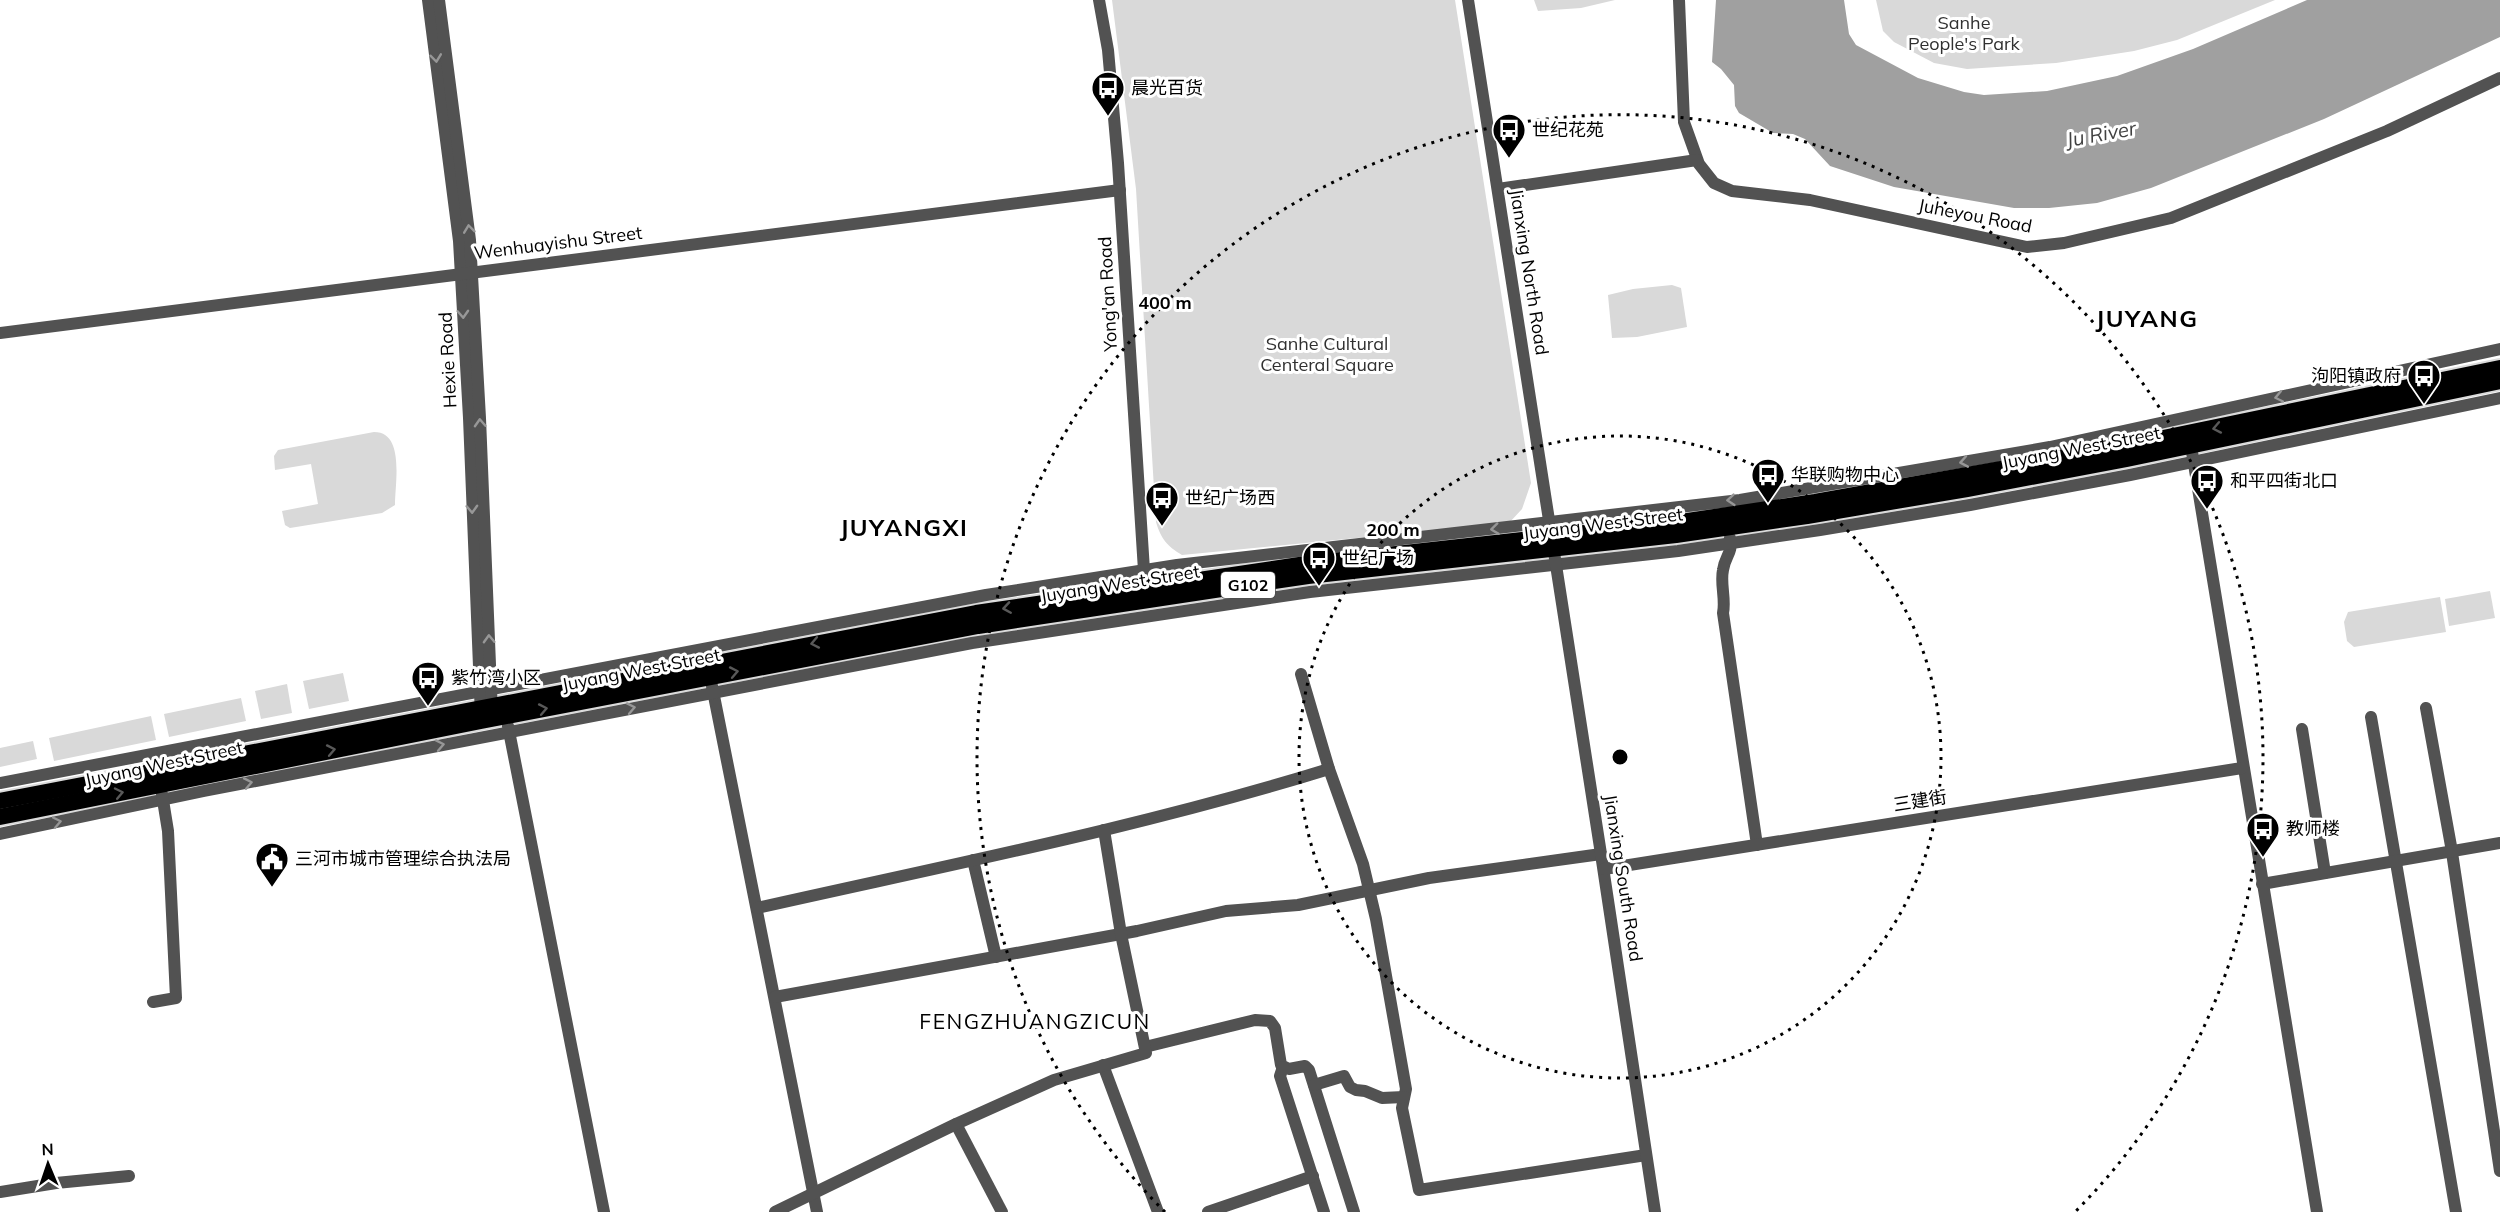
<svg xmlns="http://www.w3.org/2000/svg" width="2500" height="1212" font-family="Mulish,'Noto Sans SC',sans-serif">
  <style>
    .green { fill: #d9d9d9 }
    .water { fill: #a0a0a0 }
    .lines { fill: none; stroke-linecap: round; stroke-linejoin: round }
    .trunk-casing { stroke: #dbdbdb; stroke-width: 20 }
    .minor { stroke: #525252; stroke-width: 12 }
    .tertiary { stroke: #525252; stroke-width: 12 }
    .trunk { stroke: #000; stroke-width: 16 }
    .oneway { stroke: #979797 }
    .oneway2 { stroke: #595959 }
    .ring { fill: none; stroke: #000; stroke-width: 3; stroke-dasharray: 3 6 }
    .labels { text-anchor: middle; stroke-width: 6; stroke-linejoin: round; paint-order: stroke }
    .shield { fill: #fff; stroke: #4c4c4c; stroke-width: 1.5 }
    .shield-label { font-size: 16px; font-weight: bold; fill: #000 }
    .park-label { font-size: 18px; fill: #303030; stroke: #fff }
    .poi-label { font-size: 18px; fill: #000; stroke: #fff; text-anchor: start }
    .street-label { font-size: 18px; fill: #000; stroke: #fff }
    .water-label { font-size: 20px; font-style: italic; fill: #414141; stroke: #fff }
    .quarter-label { font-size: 21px; letter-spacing: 1.5px; fill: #000; stroke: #fff }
    .district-label { font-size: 24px; font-weight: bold; letter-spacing: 1.5px; fill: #000; stroke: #fff }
    .centre { fill: #000; stroke: #fff; stroke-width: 3 }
    .ring-label { font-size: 18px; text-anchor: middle; font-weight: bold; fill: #000; stroke: #fff; stroke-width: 6; stroke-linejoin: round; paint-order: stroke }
  </style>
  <rect width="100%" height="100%" fill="#fff"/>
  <g class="green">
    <path d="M1112 0H1455L1531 483 1522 509 1509 523 1182 555C1167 546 1161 539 1156 522L1136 189Z"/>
    <path d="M1534 0H1615L1581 8 1538 11Z"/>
    <path d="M1876 0H2275L2177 40 2134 51 2056 63 1967 69 1934 63 1894 42 1883 31Z"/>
    <path d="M1672 285 1681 288 1687 327 1637 337 1612 338 1608 295 1633 289Z"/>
    <path d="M374 432C405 432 395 483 395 505L382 513 290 528 285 525 282 511 318 504 311 464 275 470 274 456 278 450Z"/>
    <path d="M2490 591 2495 618 2449 626 2445 599Z"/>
    <path d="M2440 597 2446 632 2354 647 2347 641 2344 622 2348 612Z"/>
    <path d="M343 673 349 701 309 709 303 681Z"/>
    <path d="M287 684 292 713 261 719 255 691Z"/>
    <path d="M241 698 246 721 169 737 164 714Z"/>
    <path d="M151 716 156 740 54 761 49 738Z"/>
    <path d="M33 741 37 759 0 767V748Z"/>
  </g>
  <path class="water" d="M1716 0H1844L1849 34 1856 45 1918 78 1964 92 1984 95 2047 91 2117 76 2193 49 2307 0H2500V37L2324 119 2151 188 2097 203 2049 208H2014L1894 187 1830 166 1805 139 1793 134 1773 133 1739 113 1735 106 1734 85 1721 69 1712 62Z"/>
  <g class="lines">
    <g class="trunk-casing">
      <g id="trunk">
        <path d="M0 801 976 613 1306 564 1674 523 1815 502 2091 453 2500 368"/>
        <path d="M0 817 481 721 978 626 1308 576 1676 535 1807 516 1967 489 2127 459 2500 381"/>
      </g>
    </g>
    <g class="minor">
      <path d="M1679 0 1684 122 1699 164 1714 183 1732 191 1810 200 2027 247 2064 243 2171 218 2387 131 2500 78"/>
      <path d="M1498 189 1697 160"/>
      <path d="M1730 538C1733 554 1725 555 1723 570 1720 584 1726 599 1723 613L1757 845"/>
      <path d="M1301 674 1329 769 1363 864 1376 919 1406 1089 1402 1108 1419 1190 1646 1155"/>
      <path d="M712 686 817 1212"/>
      <path d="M2426 708 2451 846 2500 1171"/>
      <path d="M2371 717 2456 1212"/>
      <path d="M508 726 604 1212"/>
      <path d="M2302 729 2325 873"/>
      <path d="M0 783 986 595 1177 565 1740 500 2050 447 2500 349"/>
      <path d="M0 834 204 791 972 643 1310 592 1678 551 1820 530 1970 505 2130 475 2500 398"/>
      <path d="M973 860 996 957"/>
      <path d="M2262 884 2500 843"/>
      <path d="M757 908C948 865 1142 827 1329 769"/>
      <path d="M775 997 1137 931 1226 911 1298 905 1429 878 1601 854"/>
      <path d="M153 1002 176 998 168 831 162 794"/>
      <path d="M1145 1047 1255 1020 1270 1021 1275 1028 1281 1065 1289 1069 1305 1066 1309 1070 1354 1212"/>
      <path d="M1103 1065 1158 1212"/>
      <path d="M1283 1067 1280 1076 1324 1212"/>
      <path d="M1314 1085 1344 1076 1350 1087 1356 1090 1365 1091 1382 1098 1404 1097"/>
      <path d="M956 1124 1002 1212"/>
      <path d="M0 1192 56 1183 129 1176"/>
      <path d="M775 1212 956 1124 1054 1080 1146 1053 1121 934 1104 830"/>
      <path d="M1208 1212 1313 1176"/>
    </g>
    <g class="tertiary">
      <path d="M428 0 459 241 469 418 481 716"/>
      <path d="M439 0 470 240 480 418 492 714"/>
      <path d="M1099 0 1108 50 1118 163 1145 586"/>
      <path d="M1468 0 1601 854 1655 1212"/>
      <path d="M0 333 1120 190"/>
      <path d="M2191 446 2317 1212"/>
      <path d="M1604 869 2242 768"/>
    </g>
    <use href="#trunk" class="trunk"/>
  </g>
  <defs><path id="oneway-chevron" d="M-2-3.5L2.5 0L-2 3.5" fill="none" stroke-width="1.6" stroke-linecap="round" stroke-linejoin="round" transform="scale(1.5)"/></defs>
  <g class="oneway">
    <use href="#oneway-chevron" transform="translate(436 58) rotate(83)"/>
    <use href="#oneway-chevron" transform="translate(469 229) rotate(-97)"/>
    <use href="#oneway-chevron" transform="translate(463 314) rotate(87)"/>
    <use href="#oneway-chevron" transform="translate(2279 397) rotate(168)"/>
    <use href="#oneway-chevron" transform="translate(480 423) rotate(-93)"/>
    <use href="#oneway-chevron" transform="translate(1964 462) rotate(170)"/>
    <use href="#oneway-chevron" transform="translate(1731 500) rotate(175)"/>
    <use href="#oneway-chevron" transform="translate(472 509) rotate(88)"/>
    <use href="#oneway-chevron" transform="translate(1495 529) rotate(173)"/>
    <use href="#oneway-chevron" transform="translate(489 639) rotate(-92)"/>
    <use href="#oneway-chevron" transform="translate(631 708) rotate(-11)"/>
    <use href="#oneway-chevron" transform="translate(440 745) rotate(-11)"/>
    <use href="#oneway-chevron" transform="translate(248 783) rotate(-11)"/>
    <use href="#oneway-chevron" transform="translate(57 822) rotate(-12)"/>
  </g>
  <g class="oneway2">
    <use href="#oneway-chevron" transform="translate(2217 428) rotate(169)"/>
    <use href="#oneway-chevron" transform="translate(1007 608) rotate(171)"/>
    <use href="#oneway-chevron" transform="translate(815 643) rotate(169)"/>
    <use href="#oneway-chevron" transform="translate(734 672) rotate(-11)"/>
    <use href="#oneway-chevron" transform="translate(543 709) rotate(-11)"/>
    <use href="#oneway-chevron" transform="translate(331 750) rotate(-11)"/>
    <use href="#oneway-chevron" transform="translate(119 793) rotate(-12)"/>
  </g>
  <g class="ring">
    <circle cx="1620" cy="757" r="321"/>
    <path d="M1165 1212A643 643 0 1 1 2075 1212"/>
  </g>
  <defs>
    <g id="bus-pin" transform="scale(1.725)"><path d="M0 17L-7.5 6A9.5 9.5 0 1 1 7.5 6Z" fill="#000" stroke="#fff"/><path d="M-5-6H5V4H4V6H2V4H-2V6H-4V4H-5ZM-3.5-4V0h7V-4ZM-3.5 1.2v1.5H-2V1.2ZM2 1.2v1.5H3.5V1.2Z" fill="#fff"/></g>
    <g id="civic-pin" transform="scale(1.725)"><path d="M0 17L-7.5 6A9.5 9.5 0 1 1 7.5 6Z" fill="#000" stroke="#fff"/><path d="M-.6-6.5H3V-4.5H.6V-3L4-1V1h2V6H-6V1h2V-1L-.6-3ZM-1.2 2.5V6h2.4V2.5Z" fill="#fff"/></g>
  </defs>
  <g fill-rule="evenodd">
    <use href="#bus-pin" x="1108" y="88"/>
    <use href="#bus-pin" x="1509" y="130"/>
    <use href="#bus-pin" x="2424" y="376"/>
    <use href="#bus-pin" x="1768" y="475"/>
    <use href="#bus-pin" x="2207" y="481"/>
    <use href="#bus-pin" x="1162" y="498"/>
    <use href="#bus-pin" x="1319" y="558"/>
    <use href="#bus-pin" x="428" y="678"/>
    <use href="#bus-pin" x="2263" y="829"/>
    <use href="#civic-pin" x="272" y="859"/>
  </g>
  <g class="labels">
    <rect class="shield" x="1221" y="572" width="54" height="26" rx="4.5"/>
    <g class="shield-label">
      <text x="1248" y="591">G102</text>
    </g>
    <g class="park-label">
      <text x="1964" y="29">Sanhe<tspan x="1964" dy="21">People's Park</tspan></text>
      <text x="1327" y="350">Sanhe Cultural<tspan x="1327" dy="21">Centeral Square</tspan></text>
    </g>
    <g class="poi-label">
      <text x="1131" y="94">晨光百货</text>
      <text x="1532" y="136">世纪花苑</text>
      <text x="2401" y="382" text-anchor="end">泃阳镇政府</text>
      <text x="1791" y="481">华联购物中心</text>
      <text x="2230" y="487">和平四街北口</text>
      <text x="1185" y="504">世纪广场西</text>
      <text x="1342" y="564">世纪广场</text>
      <text x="451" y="684">紫竹湾小区</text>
      <text x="2286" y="835">教师楼</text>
      <text x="295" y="865">三河市城市管理综合执法局</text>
    </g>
    <g class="street-label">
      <text transform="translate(1975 216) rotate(11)" y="6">Juheyou Road</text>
      <text transform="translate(558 243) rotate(-7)" y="6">Wenhuayishu Street</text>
      <text transform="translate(1529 272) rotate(81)" y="6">Jianxing North Road</text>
      <text transform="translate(1108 294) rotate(-93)" y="6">Yong'an Road</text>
      <text transform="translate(448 360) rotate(-93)" y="6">Hexie Road</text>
      <text transform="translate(2081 448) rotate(-11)" y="6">Juyang West Street</text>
      <text transform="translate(1603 524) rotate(-7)" y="6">Juyang West Street</text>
      <text transform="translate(1120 584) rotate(-9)" y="6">Juyang West Street</text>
      <text transform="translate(641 670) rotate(-11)" y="6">Juyang West Street</text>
      <text transform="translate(164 764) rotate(-12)" y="6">Juyang West Street</text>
      <text transform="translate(1920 801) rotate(-9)" y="6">三建街</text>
      <text transform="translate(1623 878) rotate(81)" y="6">Jianxing South Road</text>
    </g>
    <g class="water-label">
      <text transform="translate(2101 134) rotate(-10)" y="7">Ju River</text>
    </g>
    <g class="quarter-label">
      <text x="1035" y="1029">FENGZHUANGZICUN</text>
    </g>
    <g class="district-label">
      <text x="2147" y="327">JUYANG</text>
      <text x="904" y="536">JUYANGXI</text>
    </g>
  </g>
  <circle cx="1620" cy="757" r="9" class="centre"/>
  <g class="ring-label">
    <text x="1165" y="309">400 m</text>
    <text x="1393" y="536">200 m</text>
  </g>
  <g transform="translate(48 1164) rotate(358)" stroke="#ffffff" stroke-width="4.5" paint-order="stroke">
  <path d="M0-4.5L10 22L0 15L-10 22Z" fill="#000000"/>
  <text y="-9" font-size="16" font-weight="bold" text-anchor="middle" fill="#000000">N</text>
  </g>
</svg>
